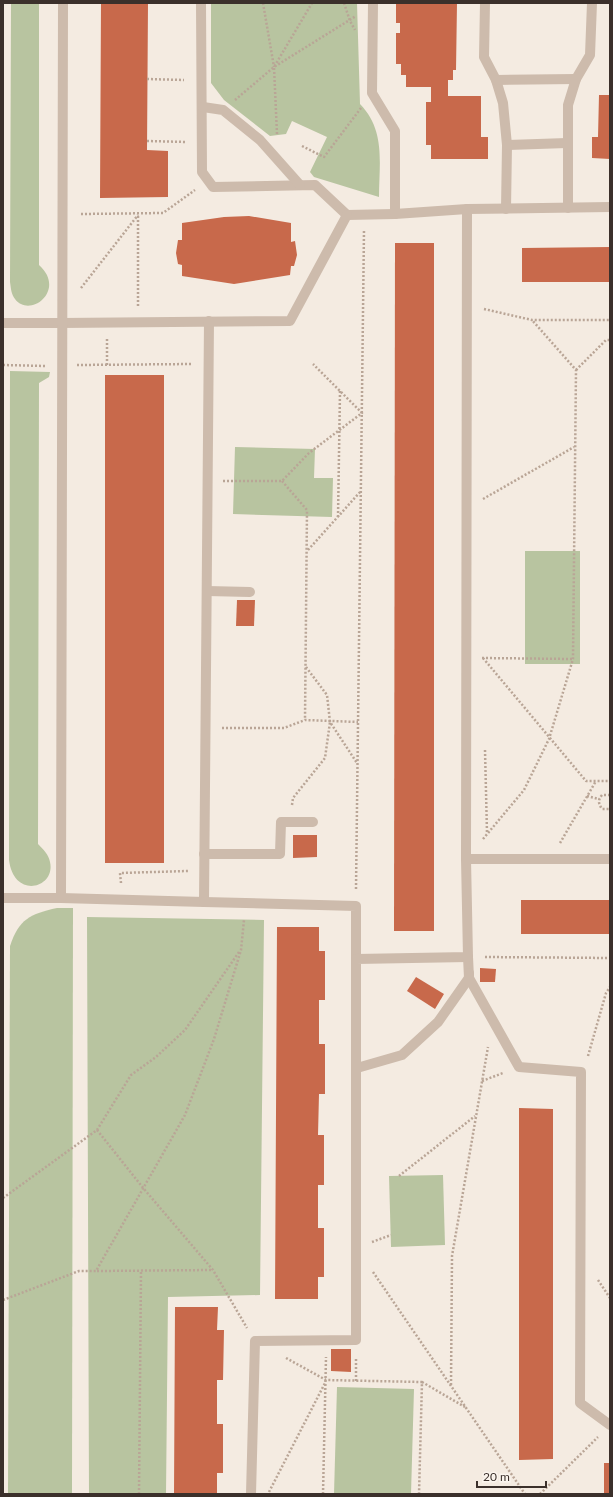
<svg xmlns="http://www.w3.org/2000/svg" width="613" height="1497" font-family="Lato,sans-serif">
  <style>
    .green { fill: #b8c4a0 }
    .building { fill: #c8694b }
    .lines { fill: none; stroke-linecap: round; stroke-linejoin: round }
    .path { stroke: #b9a596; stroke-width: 2.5; stroke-dasharray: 2 2; stroke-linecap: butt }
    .lane { stroke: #cdbbac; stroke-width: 10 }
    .street { stroke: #cdbbac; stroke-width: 10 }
  </style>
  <rect width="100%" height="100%" fill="#f4ebe1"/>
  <g class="green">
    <path d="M11 3H39V265C67 290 30 319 15 299 11 294 11 288 10 282Z"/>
    <path d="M211 3H357L360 104C386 131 379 163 379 197L314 177 310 172 327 137 292 121 286 134 270 136 224 100 211 83Z"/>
    <path d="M10 371 50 372 49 377 39 383 38 844C43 849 49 855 50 862 56 888 14 900 9 860Z"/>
    <path d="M235 447 315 449 314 478H333L332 517 233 514Z"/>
    <rect x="525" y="551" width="55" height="113"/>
    <path d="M57 908H73L72 1494H8L10 946C19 919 30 914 57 908Z"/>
    <path d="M87 917 264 920 260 1295 168 1297 166 1494H89Z"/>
    <path d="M443 1175 445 1245 391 1247 389 1176Z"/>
    <path d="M337 1387 414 1389 411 1494H334Z"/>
  </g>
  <g class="building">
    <path d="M101 3H148L147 150 168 151V197L100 198Z"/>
    <path d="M396 3H457L456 70H453V80H448V96H481V137H488V159H431V145H426V102H431V87H406V75H401V64H396V33H400V23H396Z"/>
    <path d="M599 95H610V159L592 158V137H598Z"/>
    <path d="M249 216 291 223V242L295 241 297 255 294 266H291L290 275 234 284 182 276V265L178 264 176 253 178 240H182V223L224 217Z"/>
    <path d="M395 243H434V931H394Z"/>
    <path d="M610 247V282H522V248Z"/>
    <rect x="105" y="375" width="59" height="488"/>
    <path d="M237 600H255L254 626H236Z"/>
    <path d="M293 835H317V857L293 858Z"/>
    <rect x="521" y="900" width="89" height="34"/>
    <path d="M277 927H319V951H325V1000H319V1044H325V1094H319L318 1135H324V1185H318V1228H324V1277H318V1299H275Z"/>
    <path d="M480 968 496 969 495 982H480Z"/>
    <path d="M416 977 444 994 435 1009 407 991Z"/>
    <path d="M519 1108 553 1109V1459L519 1460Z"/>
    <path d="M175 1307H218L217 1330H224L223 1380H217V1424H223V1473H217V1494H174Z"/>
    <path d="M331 1349H351V1372L331 1371Z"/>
    <rect x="604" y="1463" width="6" height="31"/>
  </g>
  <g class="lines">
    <g class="path">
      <path d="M263 3 274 67"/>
      <path d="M344 3 350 21 355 30"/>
      <path d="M147 79 184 80"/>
      <path d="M235 100 274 67 312 3"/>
      <path d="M277 134 274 67 356 16"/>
      <path d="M147 141 186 142"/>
      <path d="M302 146 324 157 361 108"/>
      <path d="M81 214 163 213 195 190"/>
      <path d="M81 288 138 215"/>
      <path d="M138 306V215"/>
      <path d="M484 309 532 320H610"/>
      <path d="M3 365 46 366"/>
      <path d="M77 365 192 364"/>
      <path d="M107 365V339"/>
      <path d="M576 370 606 340H610"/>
      <path d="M223 481H282L309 453 362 413 313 364"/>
      <path d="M282 481 307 510 305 720"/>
      <path d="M483 499 574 447"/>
      <path d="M338 517 340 391"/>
      <path d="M308 550 361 491"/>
      <path d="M482 658 573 659"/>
      <path d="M483 658 586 781H610"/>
      <path d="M306 667 327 695 330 722 357 763"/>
      <path d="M222 728H284L305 720 358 722"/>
      <path d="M485 750 487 833"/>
      <path d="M610 795H602C598 800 598 803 602 809H610"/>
      <path d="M587 796 599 799"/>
      <path d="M292 805 293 798 325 758 330 722"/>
      <path d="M483 839 524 790 549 739 573 659 576 370 532 320"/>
      <path d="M560 843 596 781"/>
      <path d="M121 883 120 873 188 871"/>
      <path d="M356 889 364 230"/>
      <path d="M485 957 610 958"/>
      <path d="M588 1056 606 993 610 987"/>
      <path d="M482 1081 503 1073"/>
      <path d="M97 1130 144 1189 213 1270 247 1328"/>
      <path d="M399 1176 475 1116"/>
      <path d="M3 1198 97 1130 131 1075 156 1057 185 1030 239 952"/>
      <path d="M372 1242 391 1235"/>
      <path d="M97 1271 213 1270"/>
      <path d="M373 1272 525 1494"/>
      <path d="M598 1280 610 1298"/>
      <path d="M3 1300 79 1271H96L185 1115 214 1039 241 950 244 920"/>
      <path d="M286 1358 326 1380 422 1382 419 1494"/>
      <path d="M356 1381V1357"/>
      <path d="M422 1382 465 1407"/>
      <path d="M451 1385 452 1256 488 1047"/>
      <path d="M269 1492 325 1383"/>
      <path d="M139 1494 141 1271"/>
      <path d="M323 1494 326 1357"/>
      <path d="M540 1494 598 1437"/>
    </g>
    <g class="lane">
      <path d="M201 3 202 172 213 187 315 185 347 215 395 214"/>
      <path d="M373 3 372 93 395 131V214L467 209 610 207"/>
      <path d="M485 3 484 57 496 80 503 103 507 145 506 209"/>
      <path d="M496 80 576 79"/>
      <path d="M203 107 223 110 260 140 300 185"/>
      <path d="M507 145 567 143"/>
      <path d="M568 208V105L576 79 590 55 592 3"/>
      <path d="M61 323 290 321 347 215"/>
      <path d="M207 591 250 592"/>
      <path d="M204 854H280L281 822H313"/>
      <path d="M466 859H610"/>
      <path d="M61 898 204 902 209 321"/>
      <path d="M204 902 356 906V959"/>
      <path d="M468 957 469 978 519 1067 581 1072 580 1403 610 1425"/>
      <path d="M357 1068 402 1055 438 1022 469 978V973"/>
      <path d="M251 1494 255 1341 356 1340V959L468 957 466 859 467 209"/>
    </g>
    <g class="street">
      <path d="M3 323H61"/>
      <path d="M3 898H61L63 3"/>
    </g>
  </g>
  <rect width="613" height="1497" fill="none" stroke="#3b302b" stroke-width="8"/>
  <path d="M477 1481v6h69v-6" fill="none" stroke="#3b302b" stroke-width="2"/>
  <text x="483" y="1481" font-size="12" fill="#3b302b" stroke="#fbf5ee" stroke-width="3" paint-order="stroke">20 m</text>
</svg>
